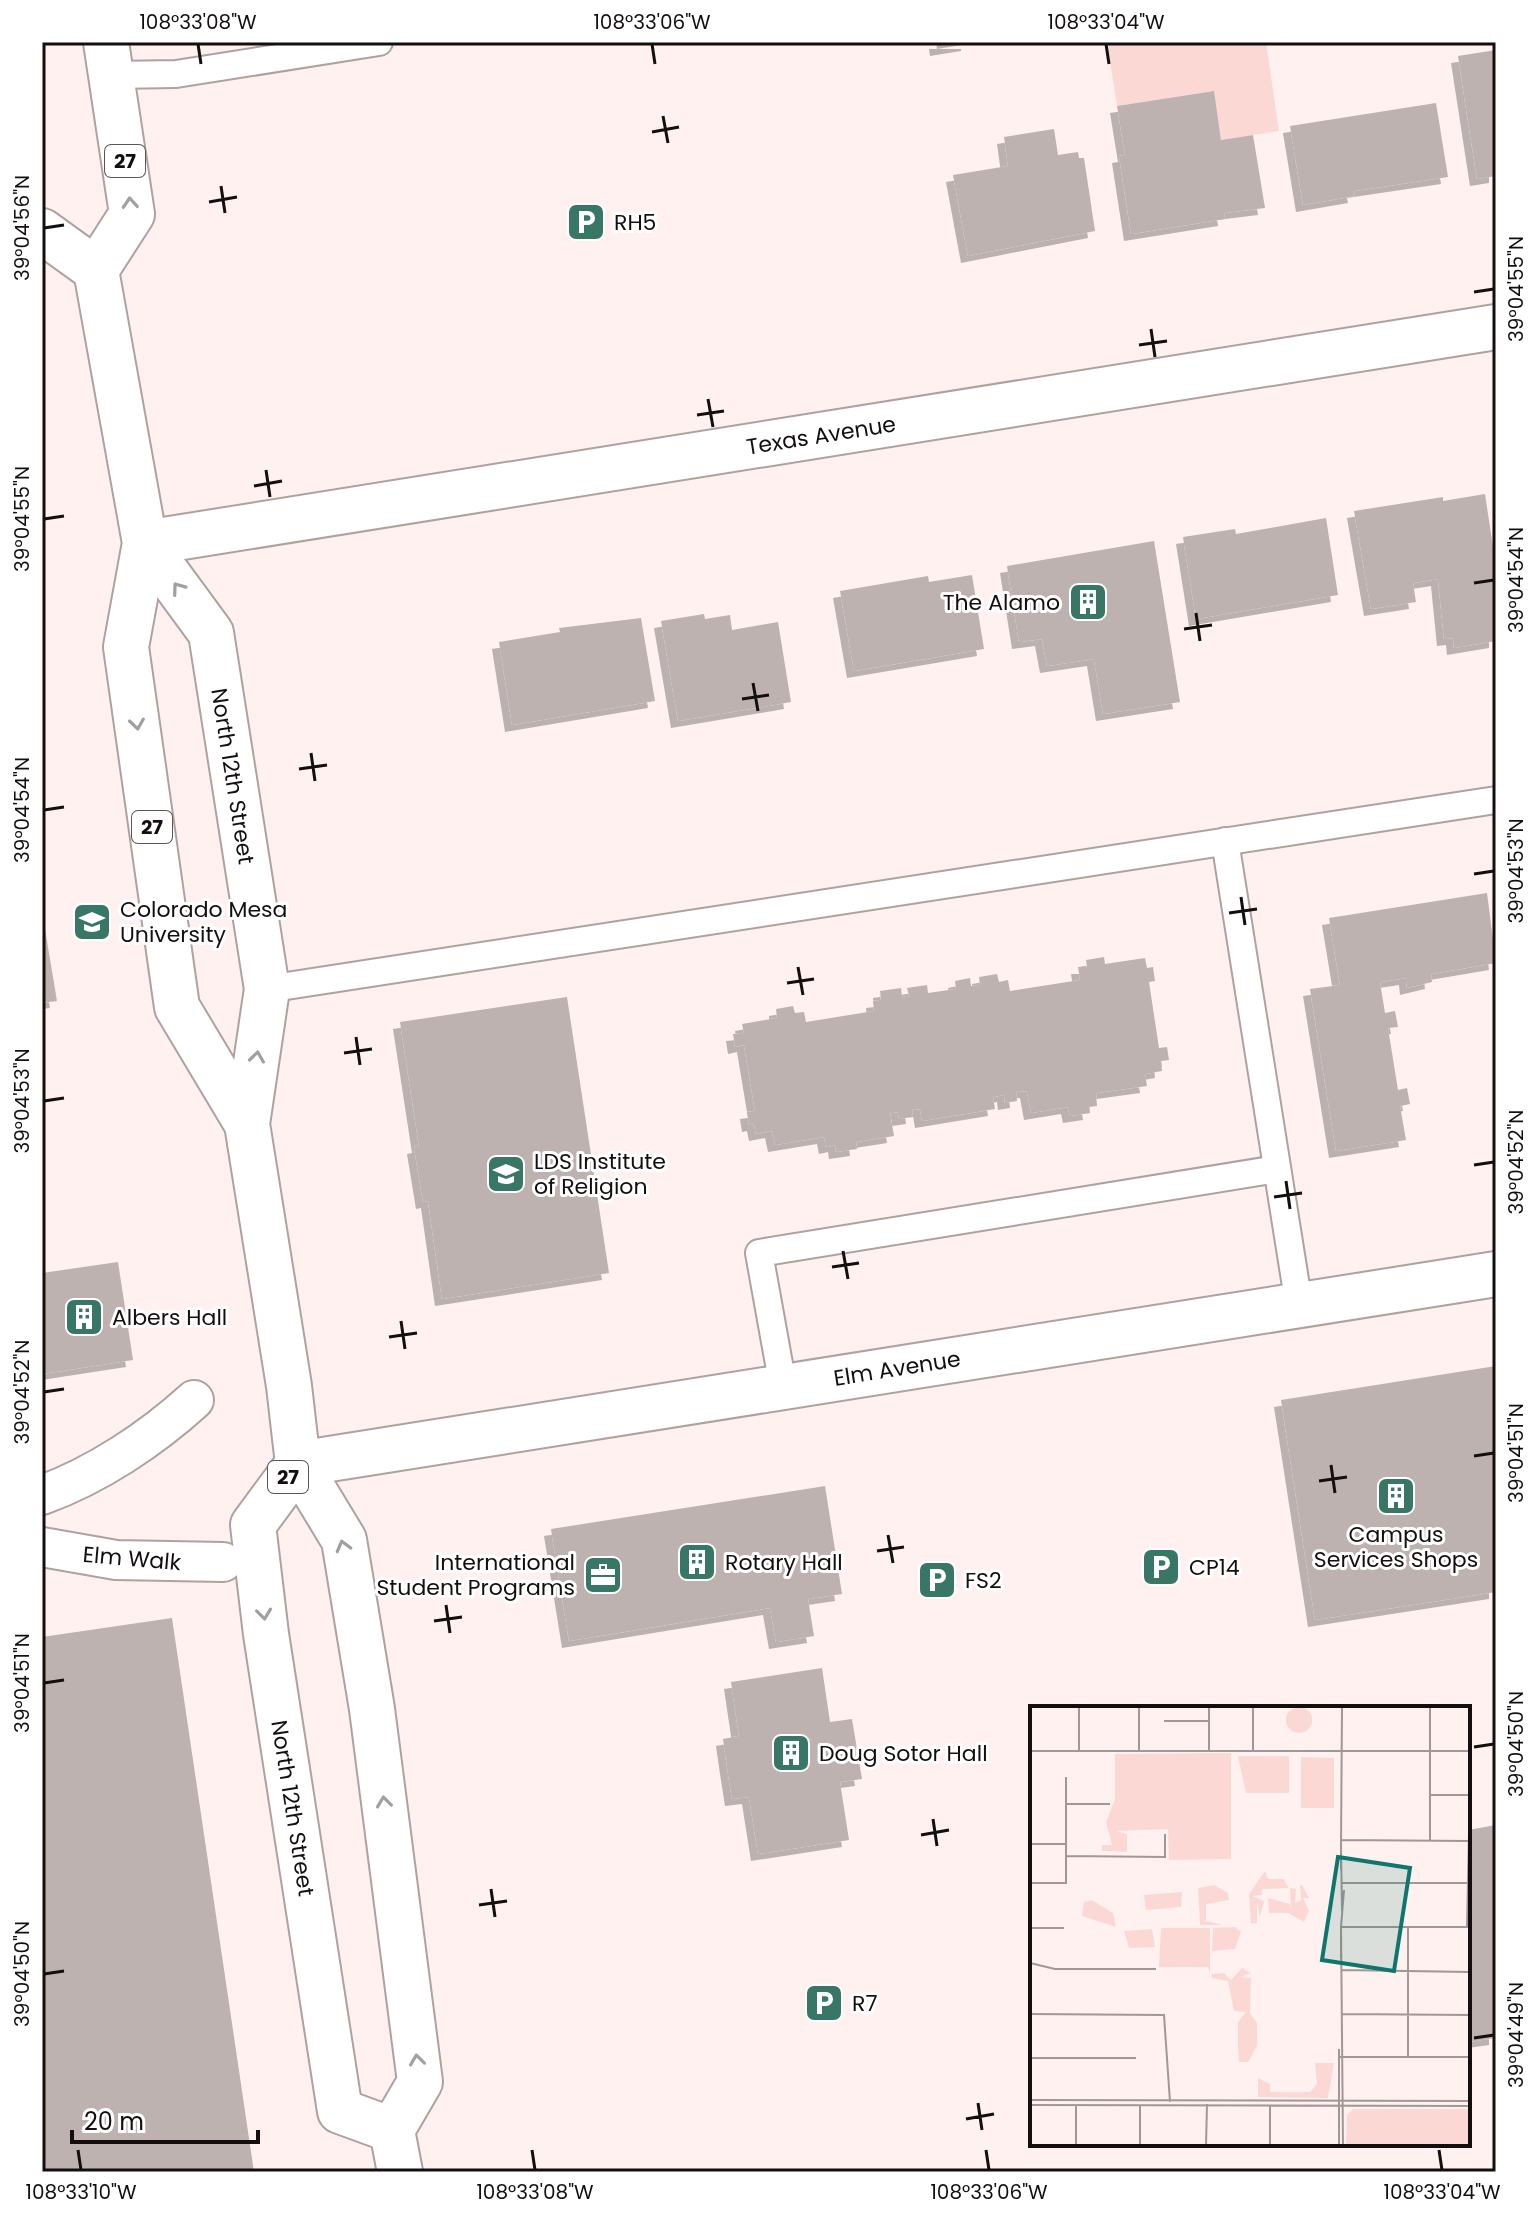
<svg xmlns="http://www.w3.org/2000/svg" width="1538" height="2214" font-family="Poppins,sans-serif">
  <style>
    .green { fill: #fcd8d5 }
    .building { fill: #beb2b1; filter: url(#shadow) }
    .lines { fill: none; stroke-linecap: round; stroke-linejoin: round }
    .service-casing { stroke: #aea2a1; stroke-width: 30 }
    .pedestrian-casing { stroke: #aea2a1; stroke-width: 42 }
    .minor-casing { stroke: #aea2a1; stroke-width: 48 }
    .tertiary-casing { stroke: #aea2a1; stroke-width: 48 }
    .primary-casing { stroke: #aea2a1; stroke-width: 48 }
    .service { stroke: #fff; stroke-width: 26 }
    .pedestrian { stroke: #fff; stroke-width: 38 }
    .minor { stroke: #fff; stroke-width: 44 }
    .tertiary { stroke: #fff; stroke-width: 44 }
    .primary { stroke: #fff; stroke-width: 44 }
    .oneway { stroke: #a19f9f }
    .ticks { fill: none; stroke: #130f0f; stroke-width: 3 }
    .labels { text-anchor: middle; stroke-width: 6; stroke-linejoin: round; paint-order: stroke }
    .shield { fill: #fff; stroke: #5a5757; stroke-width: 2 }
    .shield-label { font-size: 20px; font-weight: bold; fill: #130f0f }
    .poi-label { font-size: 22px; fill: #130f0f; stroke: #fff; text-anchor: start }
    .street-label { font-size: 22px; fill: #130f0f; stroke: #fff }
    .inset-road { fill: none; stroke: #a09796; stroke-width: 2 }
    .view { fill: #0f766e; fill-opacity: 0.15; stroke: #0f766e; stroke-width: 4 }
    .inset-edge { fill: none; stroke: #130f0f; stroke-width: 4 }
    .neatline { fill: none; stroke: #130f0f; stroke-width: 3 }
    .ticks-label { font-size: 20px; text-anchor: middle; fill: #130f0f }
  </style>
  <defs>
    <filter id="shadow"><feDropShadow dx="-7" dy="7" stdDeviation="0" flood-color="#0004"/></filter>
  </defs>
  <rect width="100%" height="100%" fill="#fef1f0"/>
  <path class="green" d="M1107 42H1266L1279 131 1221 140 1213 91 1117 106Z"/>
  <g class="building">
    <path d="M936 42H968V44L937 49Z"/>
    <path d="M1496 50V176L1477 179 1458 56Z"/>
    <path d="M1214 91 1221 140 1253 135 1265 208 1224 213 1225 219 1131 234 1119 156 1125 155 1117 106Z"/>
    <path d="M1436 103 1448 177 1354 191 1355 196 1303 205 1290 126Z"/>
    <path d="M1054 129 1058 155 1078 152 1079 158H1084L1095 231 968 256 953 175 1008 166 1004 137Z"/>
    <path d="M1485 494 1496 567V641L1454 648 1453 638 1444 639 1438 579 1413 583 1416 602 1371 609 1354 511 1443 497V501Z"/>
    <path d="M1326 518 1338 595 1196 619 1183 537 1235 529 1236 534Z"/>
    <path d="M1154 541 1180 702 1103 714 1094 659 1047 666 1042 639 1019 642 1007 566Z"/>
    <path d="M972 575 984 649 854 671 840 591 928 576 929 582Z"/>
    <path d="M704 614 705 619 730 615 732 630 778 622 791 702 678 721 661 621Z"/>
    <path d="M641 618 655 701 512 725 499 642 560 632 559 628Z"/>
    <path d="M1487 893 1496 963 1431 974 1432 982 1407 988 1406 978 1380 982 1385 1013 1395 1011 1398 1027 1388 1028 1398 1090 1407 1088 1410 1104 1400 1106 1406 1140 1336 1151 1310 989 1340 985 1329 918Z"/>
    <path d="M42 911 57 1001 42 1003Z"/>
    <path d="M1104 957 1105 964 1145 958 1147 968 1153 967 1155 981 1149 982 1159 1048 1167 1047 1169 1060 1161 1061 1162 1071 1145 1074 1147 1086 1096 1093 1097 1106 1089 1107 1090 1113 1070 1116 1068 1107 1031 1113 1027 1091 1016 1092 1017 1101 1005 1103 1004 1095 993 1097 995 1109 922 1121 920 1109 912 1110 913 1117 899 1119 898 1112 890 1113 894 1136 856 1142 857 1149 836 1152 835 1145 826 1147 824 1137 775 1145 772 1131 756 1134 754 1124 749 1125 747 1112 755 1111 744 1045 735 1047 733 1034 744 1033 742 1024 777 1018 776 1009 793 1006 795 1013 804 1012 806 1022 874 1011 873 1001 881 1000 880 991 901 988 902 997 909 996 907 988 927 985 928 993 956 989 955 981 970 978 971 986 980 985 979 977 997 974 999 982 1008 980 1010 991 1080 980 1078 967H1087L1086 960Z"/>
    <path d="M567 997 609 1273 442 1299 428 1201 423 1202 414 1147 419 1146 400 1022Z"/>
    <path d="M118 1262 133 1360 42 1374V1273Z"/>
    <path d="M1496 1366V1592L1315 1620 1281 1400Z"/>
    <path d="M825 1486 842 1594 808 1599 814 1636 776 1642 770 1608 569 1641 551 1529Z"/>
    <path d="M172 1618 254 2172H42V1637Z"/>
    <path d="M822 1668 830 1722 852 1719 862 1779 840 1782 849 1840 758 1854 749 1797 732 1799 727 1767 723 1739 739 1736 731 1682Z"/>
    <path d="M1496 1825V2038L1468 2042V1830Z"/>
  </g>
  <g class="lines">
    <g class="service-casing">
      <g id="service">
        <path d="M112 75 176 74 379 42"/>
        <path d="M1225 841 1299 1305"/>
        <path d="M267 989 1496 800"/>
        <path d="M783 1386 759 1253 1277 1169"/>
      </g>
    </g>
    <g class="pedestrian-casing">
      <g id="pedestrian">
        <path d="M42 1495C97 1475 151 1439 194 1400"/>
        <path d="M42 1547 116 1560 223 1562"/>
      </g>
    </g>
    <g class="minor-casing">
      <path id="minor" d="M145 543 1496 327"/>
    </g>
    <g class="tertiary-casing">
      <path id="tertiary" d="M298 1464 1496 1274"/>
    </g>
    <g class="primary-casing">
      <g id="primary">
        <path d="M106 42 132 214 96 270 145 543 126 647 177 1007 247 1124"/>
        <path d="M42 231 96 270"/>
        <path d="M145 543 211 633 267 989 247 1124 289 1386 298 1464"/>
        <path d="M392 2130 340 2111 266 1634 253 1525 298 1464 344 1540 372 1709 420 2082 392 2130 400 2172"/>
      </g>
    </g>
    <use href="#service" class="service"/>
    <use href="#pedestrian" class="pedestrian"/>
    <use href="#minor" class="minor"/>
    <use href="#tertiary" class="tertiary"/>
    <use href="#primary" class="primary"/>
  </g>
  <defs><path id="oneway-chevron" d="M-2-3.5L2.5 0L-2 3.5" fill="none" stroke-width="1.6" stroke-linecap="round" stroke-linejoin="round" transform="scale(2)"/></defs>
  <g class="oneway">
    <use href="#oneway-chevron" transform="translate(130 203) rotate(-94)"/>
    <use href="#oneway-chevron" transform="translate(178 588) rotate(-126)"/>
    <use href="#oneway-chevron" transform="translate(137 724) rotate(82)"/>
    <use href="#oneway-chevron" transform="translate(257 1057) rotate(-82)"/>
    <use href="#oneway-chevron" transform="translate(343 1546) rotate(-105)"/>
    <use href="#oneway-chevron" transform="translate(264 1614) rotate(83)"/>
    <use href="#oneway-chevron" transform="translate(384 1802) rotate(-97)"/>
    <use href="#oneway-chevron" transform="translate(417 2060) rotate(-97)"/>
  </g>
  <path class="ticks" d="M198 44 201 64M652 44 655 64M1106 44 1109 64M663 116 668 143M652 132 679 127M221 186 225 213M209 202 237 197M44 228 64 225M1474 292 1494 289M1151 329 1155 357M1139 345 1167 341M708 399 713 427M697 415 724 411M266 470 270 497M254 486 282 481M44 519 64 516M1474 583 1494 580M1196 613 1200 641M1184 629 1212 625M753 683 758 711M742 699 769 695M311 753 315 781M299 769 327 765M44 810 64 807M1474 874 1494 871M1241 897 1245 925M1229 913 1257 909M798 967 803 995M787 983 814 979M356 1037 360 1065M344 1053 372 1049M44 1101 64 1098M1474 1165 1494 1162M1286 1181 1290 1209M1274 1197 1302 1193M843 1251 848 1279M832 1267 859 1263M401 1321 405 1349M389 1337 417 1333M44 1392 64 1389M1474 1456 1494 1453M1331 1465 1335 1493M1319 1481 1347 1477M888 1535 893 1563M877 1551 904 1547M446 1605 450 1633M434 1621 462 1617M44 1683 64 1680M1474 1747 1494 1744M933 1819 937 1846M921 1835 949 1830M491 1889 495 1917M479 1905 507 1901M44 1974 64 1971M1474 2038 1494 2035M978 2103 982 2130M966 2119 994 2114M78 2150 81 2170M532 2150 535 2170M986 2150 989 2170M1439 2150 1442 2170"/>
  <defs>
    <g id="parking-square" transform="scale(2)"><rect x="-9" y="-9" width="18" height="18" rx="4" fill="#387766" stroke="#fff"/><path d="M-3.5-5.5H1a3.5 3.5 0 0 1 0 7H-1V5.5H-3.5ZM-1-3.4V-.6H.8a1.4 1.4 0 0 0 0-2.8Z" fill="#fff"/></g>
    <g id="building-square" transform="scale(2)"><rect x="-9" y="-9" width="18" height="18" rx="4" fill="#387766" stroke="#fff"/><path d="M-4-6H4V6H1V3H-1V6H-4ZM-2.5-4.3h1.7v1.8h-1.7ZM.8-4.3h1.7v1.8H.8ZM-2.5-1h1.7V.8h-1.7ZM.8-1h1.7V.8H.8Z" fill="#fff"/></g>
    <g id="university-square" transform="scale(2)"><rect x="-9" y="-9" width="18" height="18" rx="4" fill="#387766" stroke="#fff"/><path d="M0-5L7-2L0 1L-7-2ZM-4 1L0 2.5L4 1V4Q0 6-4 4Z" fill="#fff"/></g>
    <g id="school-square" transform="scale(2)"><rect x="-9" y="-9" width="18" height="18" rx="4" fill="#387766" stroke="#fff"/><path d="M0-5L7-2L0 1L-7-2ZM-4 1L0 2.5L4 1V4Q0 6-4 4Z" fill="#fff"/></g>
    <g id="office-square" transform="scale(2)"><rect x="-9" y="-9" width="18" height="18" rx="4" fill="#387766" stroke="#fff"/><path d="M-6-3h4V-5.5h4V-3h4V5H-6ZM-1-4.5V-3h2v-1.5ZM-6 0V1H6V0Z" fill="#fff"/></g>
  </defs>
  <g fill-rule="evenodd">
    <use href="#parking-square" x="586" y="222"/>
    <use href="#building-square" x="1088" y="602"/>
    <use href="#university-square" x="92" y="922"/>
    <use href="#school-square" x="506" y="1174"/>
    <use href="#building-square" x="84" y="1317"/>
    <use href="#building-square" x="1396" y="1496"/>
    <use href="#building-square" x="697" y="1562"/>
    <use href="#parking-square" x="1161" y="1567"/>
    <use href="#office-square" x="603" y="1575"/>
    <use href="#parking-square" x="937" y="1580"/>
    <use href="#building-square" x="791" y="1753"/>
    <use href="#parking-square" x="824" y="2003"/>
  </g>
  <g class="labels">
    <g class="shield">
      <rect x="105" y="145" width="40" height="32" rx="6"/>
      <rect x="132" y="811" width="40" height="32" rx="6"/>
      <rect x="268" y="1461" width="40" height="32" rx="6"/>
    </g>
    <g class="shield-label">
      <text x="125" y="168">27</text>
      <text x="152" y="834">27</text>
      <text x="288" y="1484">27</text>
    </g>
    <g class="poi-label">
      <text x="614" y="230">RH5</text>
      <text x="1060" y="610" text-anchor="end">The Alamo</text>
      <text x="120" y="917">Colorado Mesa<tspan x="120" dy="25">University</tspan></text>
      <text x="534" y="1169">LDS Institute<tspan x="534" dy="25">of Religion</tspan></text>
      <text x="112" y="1325">Albers Hall</text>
      <text x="1396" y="1542" text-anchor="middle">Campus<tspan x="1396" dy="25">Services Shops</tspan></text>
      <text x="575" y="1570" text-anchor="end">International<tspan x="575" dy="25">Student Programs</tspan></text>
      <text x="725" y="1570">Rotary Hall</text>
      <text x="1189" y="1575">CP14</text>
      <text x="965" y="1588">FS2</text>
      <text x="819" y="1761">Doug Sotor Hall</text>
      <text x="852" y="2011">R7</text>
    </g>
    <g class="street-label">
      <text transform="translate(821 435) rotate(-9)" y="8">Texas Avenue</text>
      <text transform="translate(233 776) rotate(81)" y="8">North 12th Street</text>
      <text transform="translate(897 1368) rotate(-9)" y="8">Elm Avenue</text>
      <text transform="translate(132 1558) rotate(5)" y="8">Elm Walk</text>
      <text transform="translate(293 1808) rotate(81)" y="8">North 12th Street</text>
    </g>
  </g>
  <g transform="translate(1030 1706)">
    <rect width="440" height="440" fill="#fef1f0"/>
    <path d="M256 14a13 13 0 1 1 26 0a13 13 0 1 1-26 0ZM201 47V153L139 154 138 123 86 125 97 128V146L72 145V139H82L76 116 85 93V48ZM208 50H259V87H216ZM271 51 304 52V102H271ZM235 165 238 173H253L259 182 232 183V189L222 190 234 195 230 211 227 196V217L221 218 219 188ZM184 179 198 187 199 194 176 198V215L193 219H170L168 182ZM270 179H272L279 192H273L279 205 274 216 258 207H239L238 192 260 198 261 204 260 182 266 183 265 197 271 194ZM152 186 151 201 116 204 114 189ZM62 194 83 207 86 221 52 210 54 196ZM205 221 211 226 205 243 182 245 183 222ZM131 222H180V268L178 261H129ZM122 223 125 241 99 242 94 225ZM181 260 182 268 194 267 201 274 212 262 221 267 210 271 221 272 220 307 227 317V340L218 356H209L208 340V316L216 306 204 305 198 275 182 272ZM285 357H304L298 392 228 391V372L240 378V386H280L287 378ZM323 403H440V439H316L317 409Z" fill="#fcd8d5"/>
    <path class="inset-road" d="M49 1V45M179 1V45M223 1V45M312 1H440M134 15H179M0 45H440M109 45V1M400 89H440M36 98H80M311 134 439 135M400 135V1M0 138H36M311 140 312 1M36 150 135 151V128M311 164V140L312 205M0 177H36V71M311 177H437M311 221H438M311 221 314 184M378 221V351M437 221 440 79M0 222H34M311 253V221L313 439M0 257 25 263H126M312 264 440 266M0 308 134 309 140 396M312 308 440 309M310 351H440M0 352H106M0 394 440 395M0 399 440 400M46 400V439M110 400V439M176 439 177 398M240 439V400M309 439V343"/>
    <path class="view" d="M308 151 380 162 364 265 292 254Z"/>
    <rect width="440" height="440" class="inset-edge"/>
  </g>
  <rect width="1538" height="2214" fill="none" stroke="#ffffff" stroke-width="88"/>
  <path d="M72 2130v12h186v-12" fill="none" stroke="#130f0f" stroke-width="4"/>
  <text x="84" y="2130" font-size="24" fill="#130f0f" stroke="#ffffff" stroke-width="6" paint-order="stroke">20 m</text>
  <rect x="44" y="44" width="1450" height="2126" class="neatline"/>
  <g class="ticks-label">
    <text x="198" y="29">108°33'08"W</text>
    <text x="652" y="29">108°33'06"W</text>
    <text x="1106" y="29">108°33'04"W</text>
    <text transform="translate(22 228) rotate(-90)" y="7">39°04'56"N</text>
    <text transform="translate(1516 289) rotate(-90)" y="7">39°04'55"N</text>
    <text transform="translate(22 519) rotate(-90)" y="7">39°04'55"N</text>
    <text transform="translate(1516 580) rotate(-90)" y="7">39°04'54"N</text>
    <text transform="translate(22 810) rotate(-90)" y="7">39°04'54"N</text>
    <text transform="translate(1516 871) rotate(-90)" y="7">39°04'53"N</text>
    <text transform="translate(22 1101) rotate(-90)" y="7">39°04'53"N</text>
    <text transform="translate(1516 1162) rotate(-90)" y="7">39°04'52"N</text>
    <text transform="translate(22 1392) rotate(-90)" y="7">39°04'52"N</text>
    <text transform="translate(1516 1453) rotate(-90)" y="7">39°04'51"N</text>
    <text transform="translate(22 1683) rotate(-90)" y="7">39°04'51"N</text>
    <text transform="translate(1516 1744) rotate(-90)" y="7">39°04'50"N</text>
    <text transform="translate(22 1974) rotate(-90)" y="7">39°04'50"N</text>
    <text transform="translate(1516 2035) rotate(-90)" y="7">39°04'49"N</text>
    <text x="81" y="2199">108°33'10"W</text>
    <text x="535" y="2199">108°33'08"W</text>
    <text x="989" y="2199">108°33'06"W</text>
    <text x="1442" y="2199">108°33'04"W</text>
  </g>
</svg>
